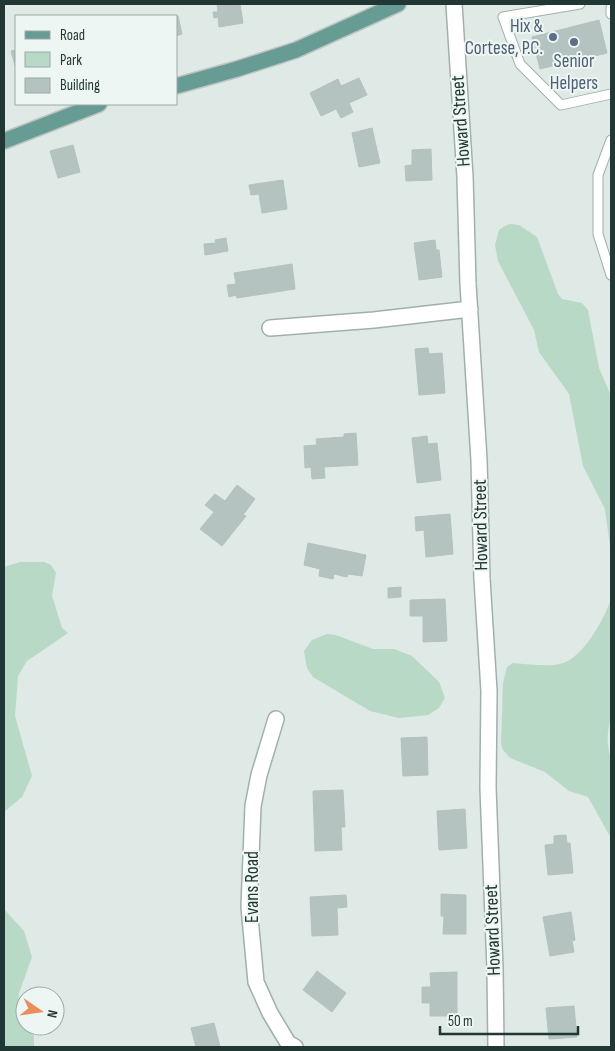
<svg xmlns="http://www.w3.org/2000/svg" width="615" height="1051" font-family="'Sofia Sans Condensed',sans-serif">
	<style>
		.green { fill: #b8d9c5 }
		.building { fill: #b4c3bf; stroke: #b2c2bd }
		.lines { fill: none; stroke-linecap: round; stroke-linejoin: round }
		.service-casing { stroke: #a2b0ac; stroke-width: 11 }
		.minor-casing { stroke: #a2b0ac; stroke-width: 18 }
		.primary-casing { stroke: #bcc3c2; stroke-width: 18 }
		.service { stroke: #fff; stroke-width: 9 }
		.minor { stroke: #fff; stroke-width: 15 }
		.primary { stroke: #669c94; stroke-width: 15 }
		.service-dot { fill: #5c6f8a; stroke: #eef6f3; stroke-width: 2 }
		.labels { text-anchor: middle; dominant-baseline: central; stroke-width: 4; stroke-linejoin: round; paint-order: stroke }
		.service-label { font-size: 19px; fill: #4e5e75; stroke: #eef6f3; text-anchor: end }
		.street-label { font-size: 19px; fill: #213734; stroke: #eef6f3 }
	</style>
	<rect width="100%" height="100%" fill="#dfe9e5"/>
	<path class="green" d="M 510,224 L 519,225 L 537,237 L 558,294 L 562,299 L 582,303 L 588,310 L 599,368 L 611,396 L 611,553 L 605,509 L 583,466 L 569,394 L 539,352 L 534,330 L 498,261 L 495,245 L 499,230 L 505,226 Z
		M 20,562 L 44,562 L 51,565 L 56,573 L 52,596 L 62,628 L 68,633 L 27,661 L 18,676 L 15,716 L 32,776 L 22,797 L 4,812 L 4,567 Z
		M 611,599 L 611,717 C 607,732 606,744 611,759 L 611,838 L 588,797 L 569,791 L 545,772 L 510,758 L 503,750 L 501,745 L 503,683 L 507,667 L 513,663 C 528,664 546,667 560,664 C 582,660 605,618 611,599 Z
		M 327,634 L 336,635 L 373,649 L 394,649 L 412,656 L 439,682 L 445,698 L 439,708 L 428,715 L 399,718 L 370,711 L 313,677 L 307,668 L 304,651 L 312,640 Z
		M 4,909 L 24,931 L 32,957 L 19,993 L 18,1005 L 25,1018 L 25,1026 L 29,1026 L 34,1035 L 34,1047 L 4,1047 Z"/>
	<path class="building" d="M 217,4 L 240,4 L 243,23 L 219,27 L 218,17 L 214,18 L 213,12 L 218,12 Z
		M 178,16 L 182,34 L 176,36 L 176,17 Z
		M 599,20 L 607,53 L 540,69 L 532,37 Z
		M 16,50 L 16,69 L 11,51 Z
		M 359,78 L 367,95 L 349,103 L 353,112 L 341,118 L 336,109 L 321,116 L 310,93 L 338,79 L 341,86 Z
		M 372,128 L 380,163 L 359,167 L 352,133 Z
		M 73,145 L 80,172 L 58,178 L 50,151 Z
		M 431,149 L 432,180 L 406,181 L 405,166 L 412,165 L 412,150 Z
		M 283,180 L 287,209 L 262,213 L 259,194 L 251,195 L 249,185 Z
		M 226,238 L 228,251 L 205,255 L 204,244 L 216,243 L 215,240 Z
		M 435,240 L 436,250 L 439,250 L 442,277 L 419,280 L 414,243 Z
		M 292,264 L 295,289 L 237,298 L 236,295 L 229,297 L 227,285 L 236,284 L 234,273 Z
		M 428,348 L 429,354 L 442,353 L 445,393 L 419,395 L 415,349 Z
		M 356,433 L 358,465 L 324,467 L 325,478 L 312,479 L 311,467 L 305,468 L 304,446 L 317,445 L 316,439 L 344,437 L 344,434 Z
		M 427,436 L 428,444 L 437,443 L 441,480 L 417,483 L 412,438 Z
		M 237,485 L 255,499 L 243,515 L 246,516 L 222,546 L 200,529 L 214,512 L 205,505 L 215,494 L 225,501 Z
		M 450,514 L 453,554 L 426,557 L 424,530 L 416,531 L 415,517 Z
		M 308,543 L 366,555 L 362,576 L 348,574 L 347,577 L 334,574 L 333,579 L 319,576 L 320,569 L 304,565 Z
		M 401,587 L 401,597 L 388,598 L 388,588 Z
		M 445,599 L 447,641 L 423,642 L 423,616 L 410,616 L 410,600 Z
		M 427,737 L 428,775 L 403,776 L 401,738 Z
		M 343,790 L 345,827 L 341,827 L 342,850 L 315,851 L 313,791 Z
		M 465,809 L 467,848 L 439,850 L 437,811 Z
		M 566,835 L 567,843 L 570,843 L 573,873 L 548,875 L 545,845 L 554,844 L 554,836 Z
		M 441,894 L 466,895 L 466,934 L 443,934 L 444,916 L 441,916 Z
		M 346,895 L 347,907 L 337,908 L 338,935 L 312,936 L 310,897 Z
		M 571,912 L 575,940 L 572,941 L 574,952 L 550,956 L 543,917 Z
		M 317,971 L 346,993 L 332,1012 L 303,990 Z
		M 457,972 L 457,1016 L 430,1016 L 430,1003 L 422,1003 L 422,987 L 431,987 L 430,973 Z
		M 574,1006 L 577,1037 L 549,1039 L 546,1008 Z
		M 214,1023 L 220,1047 L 196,1047 L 191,1028 Z"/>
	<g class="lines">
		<g class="service-casing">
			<path id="service" d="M 580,4 L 503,17 L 520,64 L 561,105 L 611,94
				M 611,8 L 611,14
				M 611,140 L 598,175 L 598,234 L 611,275"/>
		</g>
		<g class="minor-casing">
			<path id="minor" d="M 454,4 L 465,177 L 468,284 L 479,460 L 482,579 L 489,691 L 488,788 L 495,969 L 496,1047
				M 270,328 L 374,320 L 470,309
				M 276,719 L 259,775 L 253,806 L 249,907 L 256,982 L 270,1013 L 288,1043 L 295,1047"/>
		</g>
		<g class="primary-casing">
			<path id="primary" d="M 176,86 L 237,69 L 296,50 L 398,4
				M 4,141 L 99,104"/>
		</g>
		<use href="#service" class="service"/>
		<use href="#minor" class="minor"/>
		<use href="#primary" class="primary"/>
	</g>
	<g class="service-dot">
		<circle cx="553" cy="37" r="5"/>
		<circle cx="574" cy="42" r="5"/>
	</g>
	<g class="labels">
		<g class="service-label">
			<text x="543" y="26">Hix &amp;<tspan x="543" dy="22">Cortese, P.C.</tspan></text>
			<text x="574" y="61" text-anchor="middle">Senior<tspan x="574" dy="22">Helpers</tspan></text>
		</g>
		<g class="street-label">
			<text transform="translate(461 121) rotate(-94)">Howard Street</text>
			<text transform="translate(481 525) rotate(-91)">Howard Street</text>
			<text transform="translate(252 887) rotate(-90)">Evans Road</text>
			<text transform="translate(493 930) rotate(-92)">Howard Street</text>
		</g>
	</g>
	<rect width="615" height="1051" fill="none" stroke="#213734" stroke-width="10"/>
	<rect x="15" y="15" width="162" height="90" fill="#eef6f3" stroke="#9caaa7"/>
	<rect x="25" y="31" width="25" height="8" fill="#669c94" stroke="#9caaa7"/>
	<text x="60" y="40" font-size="15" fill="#213734">Road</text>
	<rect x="25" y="52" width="25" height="15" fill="#b8d9c5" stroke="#9caaa7"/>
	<text x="60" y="65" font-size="15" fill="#213734">Park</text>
	<rect x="25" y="78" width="25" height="15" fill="#b4c3bf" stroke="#9caaa7"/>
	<text x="60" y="90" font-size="15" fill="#213734">Building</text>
	<g transform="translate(40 1011) rotate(103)"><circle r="24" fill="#eef6f3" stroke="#9caaa7"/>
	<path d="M0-4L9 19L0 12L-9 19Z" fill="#e88e5d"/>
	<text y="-8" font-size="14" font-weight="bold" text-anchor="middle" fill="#213734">N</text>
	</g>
	<path d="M440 1026v8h138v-8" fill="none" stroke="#213734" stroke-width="2.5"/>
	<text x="448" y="1026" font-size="15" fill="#213734" stroke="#eef6f3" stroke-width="4" paint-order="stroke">50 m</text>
</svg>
